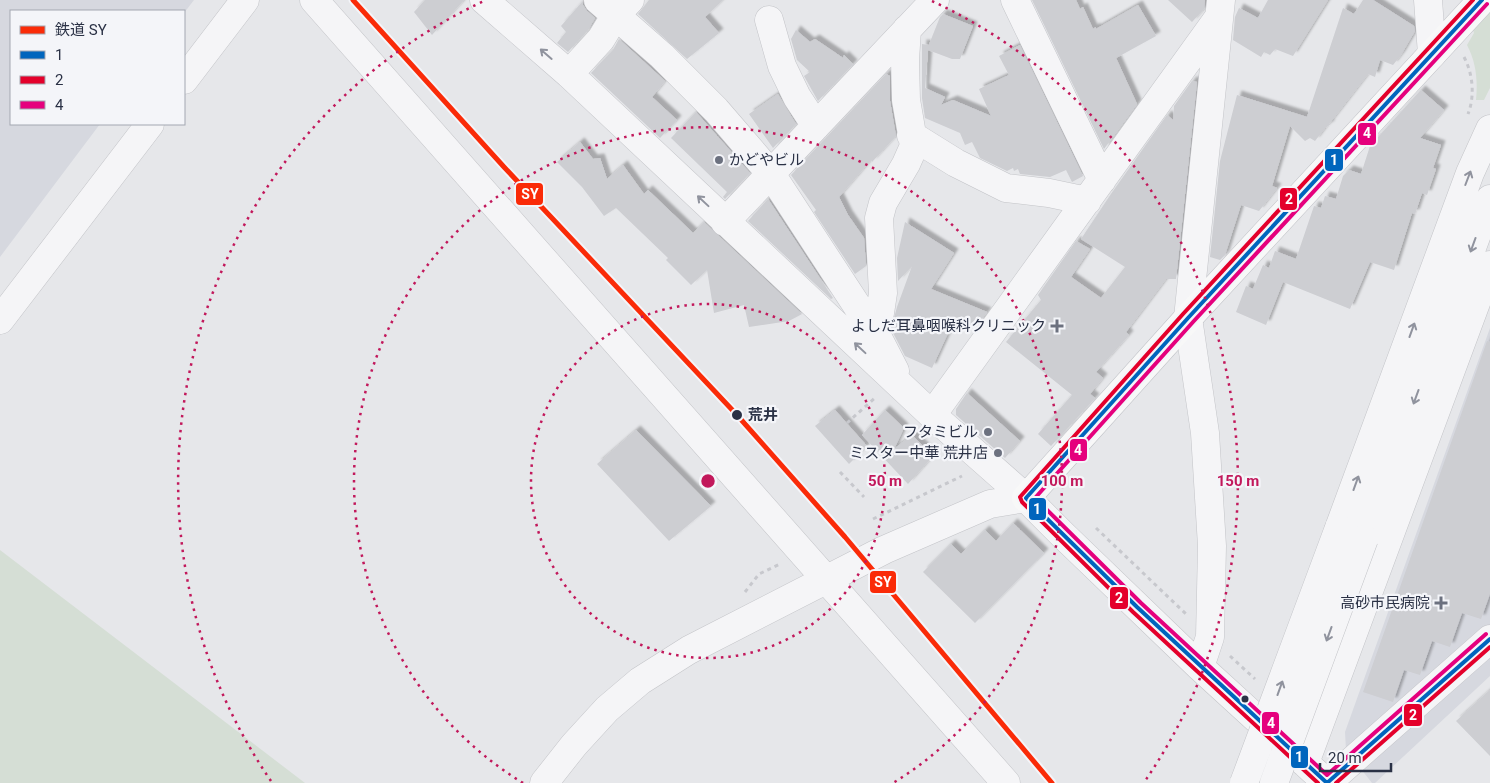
<svg xmlns="http://www.w3.org/2000/svg" width="1490" height="783" font-family="Roboto,'Noto Sans JP',sans-serif">
	<style>
		.built { fill: #d6d8df }
		.green { fill: #d5ded5 }
		.building { fill: #cdced2; filter: url(#shadow) }
		.lines { fill: none; stroke-linecap: round; stroke-linejoin: round }
		.minor-casing { stroke: #c3c4c8; stroke-width: 29 }
		.major-casing { stroke: #c1c3c8; stroke-width: 29 }
		.path { stroke: #c7c8cd; stroke-width: 3; stroke-dasharray: 4 4; stroke-linecap: butt }
		.minor { stroke: #f5f5f7; stroke-width: 28 }
		.major { stroke: #f8f8f8; stroke-width: 28 }
		.minor-bridge-casing { stroke: #c3c4c8; stroke-width: 29; stroke-linecap: butt }
		.minor-bridge { stroke: #f5f5f7; stroke-width: 28 }
		.bus-1-casing { stroke: #f4f5f9; stroke-width: 8 }
		.bus-2-casing { stroke: #f4f5f9; stroke-width: 8 }
		.bus-3-casing { stroke: #f4f5f9; stroke-width: 8 }
		.bus-1 { stroke: #0065bd; stroke-width: 4 }
		.bus-2 { stroke: #e4002b; stroke-width: 4 }
		.bus-3 { stroke: #e5007d; stroke-width: 4 }
		.rail-1-casing { stroke: #f4f5f9; stroke-width: 9 }
		.rail-1 { stroke: #fa2b08; stroke-width: 5 }
		.oneway { stroke: #90939e }
		.ring { fill: none; stroke: #c2185b; stroke-width: 2.5; stroke-dasharray: 2.5 5 }
		.poi-dot { fill: #6c717f; stroke: #f4f5f9; stroke-width: 2 }
		.stop-dot { fill: #2a3145; stroke: #f4f5f9; stroke-width: 2 }
		.labels { text-anchor: middle; dominant-baseline: central; stroke-width: 4.5; stroke-linejoin: round; paint-order: stroke }
		.poi-label { font-size: 15px; fill: #2a3145; stroke: #f4f5f9; text-anchor: end }
		.stop-label { font-size: 15px; font-weight: bold; fill: #2a3145; stroke: #f4f5f9; text-anchor: start }
		.centre { fill: #c2185b; stroke: #f4f5f9; stroke-width: 2.5 }
		.ring-label { font-size: 15px; text-anchor: middle; font-weight: bold; fill: #c2185b; stroke: #f4f5f9; stroke-width: 4.5; stroke-linejoin: round; paint-order: stroke }
		.line-badge { stroke: #f4f5f9; stroke-width: 2 }
		.badge-label { font-size: 14px; text-anchor: middle; font-weight: bold; fill: #fff }
	</style>
	<defs>
		<filter id="shadow"><feDropShadow dx="4.5" dy="-4.5" stdDeviation="1" flood-color="#0004"/></filter>
	</defs>
	<rect width="100%" height="100%" fill="#e6e7ea"/>
	<path class="built" d="M 0,0 L 194,0 L 184,13 L 184,11 L 11,11 L 11,124 L 100,124 L 0,257 Z
		M 1490,328 L 1490,676 L 1375,783 L 1372,783 L 1346,750 L 1345,732 Z"/>
	<path class="green" d="M 1490,8 L 1490,88 L 1484,100 L 1476,100 C 1478,80 1476,62 1467,45 L 1474,33 L 1472,27 Z
		M 0,550 L 305,783 L 0,783 Z"/>
	<path class="building" d="M 425,0 L 464,0 L 432,35 L 414,12 Z
		M 649,0 L 723,0 L 705,17 L 719,33 L 687,59 L 638,14 Z
		M 1032,0 L 1076,0 L 1080,9 L 1083,7 L 1093,29 L 1096,27 L 1096,29 L 1138,5 L 1156,36 L 1116,58 L 1137,104 L 1104,149 Z
		M 1168,0 L 1205,0 L 1204,9 L 1192,22 Z
		M 1268,0 L 1328,0 L 1293,56 L 1275,49 L 1270,55 L 1264,52 L 1261,57 L 1233,40 L 1235,17 L 1239,8 L 1258,18 Z
		M 1363,0 L 1373,0 L 1414,26 L 1415,31 L 1401,55 L 1393,65 L 1380,60 L 1375,77 L 1368,74 L 1329,124 L 1331,124 L 1325,128 L 1315,141 L 1310,138 L 1305,141 L 1290,126 L 1272,186 L 1277,188 L 1259,211 L 1241,205 L 1225,255 L 1220,260 L 1210,257 L 1220,161 L 1237,95 L 1307,117 L 1343,8 L 1354,14 Z
		M 583,1 L 583,5 L 587,11 L 595,18 L 588,30 L 568,52 L 557,43 L 566,32 L 561,26 Z
		M 943,14 L 973,26 L 960,59 L 952,59 L 928,50 L 925,88 L 945,97 L 941,105 L 953,100 L 991,116 L 979,89 L 1009,75 L 999,56 L 1020,45 L 1083,176 L 1072,182 L 1066,170 L 1050,177 L 1020,174 L 1018,169 L 1014,171 L 1013,168 L 1007,171 L 980,158 L 972,142 L 965,145 L 960,133 L 925,118 L 922,98 L 922,44 L 929,45 L 928,47 L 940,17 Z
		M 796,30 L 810,42 L 815,39 L 843,58 L 844,55 L 853,64 L 818,101 L 804,76 L 810,72 L 797,60 L 791,39 Z
		M 619,39 L 665,81 L 652,97 L 677,120 L 660,138 L 591,73 L 613,50 Z
		M 886,74 L 890,76 L 890,101 L 896,136 L 872,162 L 871,160 L 839,197 L 848,215 L 864,238 L 866,266 L 855,274 L 814,212 L 816,210 L 791,175 Z
		M 1192,81 L 1197,82 L 1176,279 L 1166,279 L 1126,332 L 1129,335 L 1096,372 L 1103,378 L 1090,394 L 1095,398 L 1051,446 L 1038,434 L 1072,395 L 1006,342 L 1041,300 L 1038,295 L 1076,241 L 1090,249 L 1071,277 L 1101,298 L 1125,267 L 1081,239 L 1111,194 L 1167,115 L 1173,120 L 1174,106 Z
		M 1421,90 L 1444,110 L 1420,138 L 1441,145 L 1433,168 L 1436,169 L 1427,195 L 1422,193 L 1415,214 L 1412,213 L 1394,270 L 1370,262 L 1350,309 L 1283,282 L 1266,325 L 1236,312 L 1246,286 L 1253,289 L 1263,265 L 1269,268 L 1275,251 L 1296,259 L 1314,206 L 1321,208 L 1325,196 L 1336,199 L 1343,176 L 1349,170 L 1361,174 L 1370,146 Z
		M 778,94 L 796,124 L 773,148 L 749,114 Z
		M 696,112 L 750,173 L 725,199 L 723,197 L 727,192 L 671,138 Z
		M 580,142 L 593,159 L 600,158 L 607,179 L 623,165 L 644,194 L 648,190 L 693,233 L 704,222 L 802,314 L 789,321 L 749,327 L 744,305 L 714,313 L 707,270 L 691,285 L 666,260 L 668,258 L 616,208 L 604,216 L 582,187 L 557,162 Z
		M 768,199 L 833,298 L 831,299 L 748,221 Z
		M 905,222 L 954,253 L 931,289 L 987,312 L 975,328 L 954,320 L 932,368 L 905,356 L 891,329 L 897,307 L 912,266 L 898,281 L 897,258 Z
		M 1487,341 L 1490,342 L 1490,594 L 1481,619 L 1462,613 L 1450,647 L 1432,641 L 1420,675 L 1404,670 L 1393,702 L 1363,692 Z
		M 967,393 L 1020,441 L 1005,458 L 956,415 L 956,409 Z
		M 835,410 L 867,446 L 849,464 L 815,426 Z
		M 885,410 L 904,428 L 894,449 L 912,435 L 933,456 L 908,484 L 862,435 Z
		M 636,430 L 711,506 L 669,541 L 597,464 Z
		M 1013,523 L 1044,553 L 975,623 L 923,572 L 951,544 L 961,554 L 985,530 L 996,541 Z
		M 1490,690 L 1490,756 L 1456,721 Z"/>
	<g class="lines">
		<g class="minor-casing">
			<path id="minor" d="M 314,0 L 1006,783
				M 484,0 L 569,74 L 932,415 L 1026,498 L 1063,535 L 1200,667 L 1327,783 L 1490,639
				M 598,0 L 662,56 L 716,110 L 771,174 L 878,338 L 895,371
				M 1015,0 L 1102,180
				M 1428,0 L 1432,54
				M 769,20 L 782,66 L 797,97 L 816,126
				M 569,74 L 601,39 L 615,16 L 630,0
				M 184,80 L 245,0
				M 911,135 L 956,163 L 1006,188 L 1049,193 L 1087,201
				M 725,222 L 935,0
				M 0,320 L 150,124
				M 873,331 L 880,313 L 883,293 L 879,218 L 883,203 L 906,164 L 914,146 L 906,100 L 905,60 L 907,29
				M 932,415 L 1219,17
				M 1339,528 L 1470,173 L 1490,129
				M 1364,539 L 1490,199
				M 1200,667 L 1210,637 L 1212,546 L 1205,433 L 1188,318 L 1221,0
				M 1305,763 L 1490,265
				M 544,783 L 574,745 L 607,709 L 640,681 L 689,650 L 884,550 L 990,504 L 1026,498"/>
		</g>
		<g class="major-casing">
			<path id="major" d="M 1026,498 L 1188,318 L 1482,0"/>
		</g>
		<path class="path" d="M 1464,57 C 1473,74 1475,96 1468,114
			M 847,423 L 876,397
			M 840,472 L 864,497
			M 873,519 L 962,476
			M 1096,528 L 1186,614
			M 745,592 L 759,574 L 780,564
			M 1230,656 L 1255,679"/>
		<use href="#minor" class="minor"/>
		<use href="#major" class="major"/>
		<g class="minor-bridge-casing">
			<path id="minor-bridge" d="M 1244,783 L 1339,528
				M 1274,783 L 1364,539"/>
		</g>
		<use href="#minor-bridge" class="minor-bridge"/>
		<g class="bus-1-casing">
			<path id="bus-1" d="M 1482,0 L 1188,318 L 1026,498 L 1137,607 L 1327,783 L 1490,639"/>
		</g>
		<g class="bus-2-casing">
			<path id="bus-2" d="M 1318,783 L 1133,612 L 1022,502 L 1020,497 L 1183,314 L 1473,0
				M 1336,783 L 1490,647"/>
		</g>
		<g class="bus-3-casing">
			<path id="bus-3" d="M 1486,634 L 1327,775 L 1141,603 L 1035,498 L 1193,322 L 1487,4"/>
		</g>
		<use href="#bus-1" class="bus-1"/>
		<use href="#bus-2" class="bus-2"/>
		<use href="#bus-3" class="bus-3"/>
		<g class="rail-1-casing">
			<path id="rail-1" d="M 353,0 L 504,167 L 737,415 L 845,537 L 1052,783"/>
		</g>
		<use href="#rail-1" class="rail-1"/>
	</g>
	<defs><path id="oneway-shaft" d="M-6 0H5M1.5-3L5.5 0L1.5 3" fill="none" stroke-width="1.6" stroke-linecap="round" stroke-linejoin="round" transform="scale(1.25)"/></defs>
	<g class="oneway">
		<use href="#oneway-shaft" transform="translate(546 54) rotate(-139)"/>
		<use href="#oneway-shaft" transform="translate(1468 178) rotate(-69)"/>
		<use href="#oneway-shaft" transform="translate(703 201) rotate(-137)"/>
		<use href="#oneway-shaft" transform="translate(1473 245) rotate(110)"/>
		<use href="#oneway-shaft" transform="translate(1412 330) rotate(-70)"/>
		<use href="#oneway-shaft" transform="translate(860 348) rotate(-137)"/>
		<use href="#oneway-shaft" transform="translate(1416 397) rotate(110)"/>
		<use href="#oneway-shaft" transform="translate(1356 483) rotate(-70)"/>
		<use href="#oneway-shaft" transform="translate(1329 634) rotate(110)"/>
		<use href="#oneway-shaft" transform="translate(1280 688) rotate(-70)"/>
	</g>
	<g class="ring">
		<circle cx="708" cy="481" r="177"/>
		<path d="M523 783A354 354 0 1 1 893 783"/>
		<path d="M271 781A530 530 0 0 1 484 1M932 1A530 530 0 0 1 1145 781"/>
	</g>
	<g class="poi-dot">
		<circle cx="719" cy="160" r="5"/>
		<path d="M1054.5 318.5h5v5h5v5h-5v5h-5v-5h-5v-5h5z"/>
		<circle cx="988" cy="432" r="5"/>
		<circle cx="998" cy="453" r="5"/>
		<path d="M1438.5 595.5h5v5h5v5h-5v5h-5v-5h-5v-5h5z"/>
	</g>
	<g class="stop-dot">
		<circle cx="737" cy="415" r="6"/>
		<circle cx="1245" cy="699" r="4.5"/>
	</g>
	<g class="labels">
		<g class="poi-label">
			<text x="729" y="160" text-anchor="start">かどやビル</text>
			<text x="1046" y="326">よしだ耳鼻咽喉科クリニック</text>
			<text x="978" y="432">フタミビル</text>
			<text x="988" y="453">ミスター中華 荒井店</text>
			<text x="1430" y="603">高砂市民病院</text>
		</g>
		<g class="stop-label">
			<text x="748" y="415">荒井</text>
		</g>
	</g>
	<circle cx="708" cy="481" r="8" class="centre"/>
	<g class="ring-label">
		<text x="885" y="486">50 m</text>
		<text x="1062" y="486">100 m</text>
		<text x="1238" y="486">150 m</text>
	</g>
	<g class="line-badge">
		<rect x="1357" y="122" width="20" height="24" rx="5" fill="#e5007d"/>
		<rect x="1324" y="148" width="20" height="24" rx="5" fill="#0065bd"/>
		<rect x="515" y="182" width="29" height="24" rx="5" fill="#fa2b08"/>
		<rect x="1279" y="187" width="19" height="24" rx="5" fill="#e4002b"/>
		<rect x="1069" y="438" width="19" height="24" rx="5" fill="#e5007d"/>
		<rect x="1028" y="497" width="19" height="24" rx="5" fill="#0065bd"/>
		<rect x="869" y="570" width="28" height="24" rx="5" fill="#fa2b08"/>
		<rect x="1109" y="586" width="20" height="24" rx="5" fill="#e4002b"/>
		<rect x="1403" y="703" width="20" height="24" rx="5" fill="#e4002b"/>
		<rect x="1261" y="711" width="19" height="24" rx="5" fill="#e5007d"/>
		<rect x="1290" y="745" width="19" height="24" rx="5" fill="#0065bd"/>
	</g>
	<g class="badge-label">
		<text x="1367" y="138">4</text>
		<text x="1334" y="165">1</text>
		<text x="530" y="199">SY</text>
		<text x="1289" y="204">2</text>
		<text x="1078" y="455">4</text>
		<text x="1037" y="514">1</text>
		<text x="883" y="587">SY</text>
		<text x="1119" y="603">2</text>
		<text x="1413" y="720">2</text>
		<text x="1271" y="728">4</text>
		<text x="1299" y="762">1</text>
	</g>
	<rect x="10" y="10" width="175" height="115" fill="#f4f5f9" stroke="#a3a7b1"/>
	<rect x="20" y="26" width="25" height="8" fill="#fa2b08" stroke="#a3a7b1"/>
	<text x="55" y="35" font-size="15" fill="#2a3145">鉄道 SY</text>
	<rect x="20" y="51" width="25" height="8" fill="#0065bd" stroke="#a3a7b1"/>
	<text x="55" y="60" font-size="15" fill="#2a3145">1</text>
	<rect x="20" y="76" width="25" height="8" fill="#e4002b" stroke="#a3a7b1"/>
	<text x="55" y="85" font-size="15" fill="#2a3145">2</text>
	<rect x="20" y="101" width="25" height="8" fill="#e5007d" stroke="#a3a7b1"/>
	<text x="55" y="110" font-size="15" fill="#2a3145">4</text>
	<path d="M1320 763v8h71v-8" fill="none" stroke="#2a3145" stroke-width="2.5"/>
	<text x="1328" y="763" font-size="15" fill="#2a3145" stroke="#f4f5f9" stroke-width="4" paint-order="stroke">20 m</text>
</svg>
